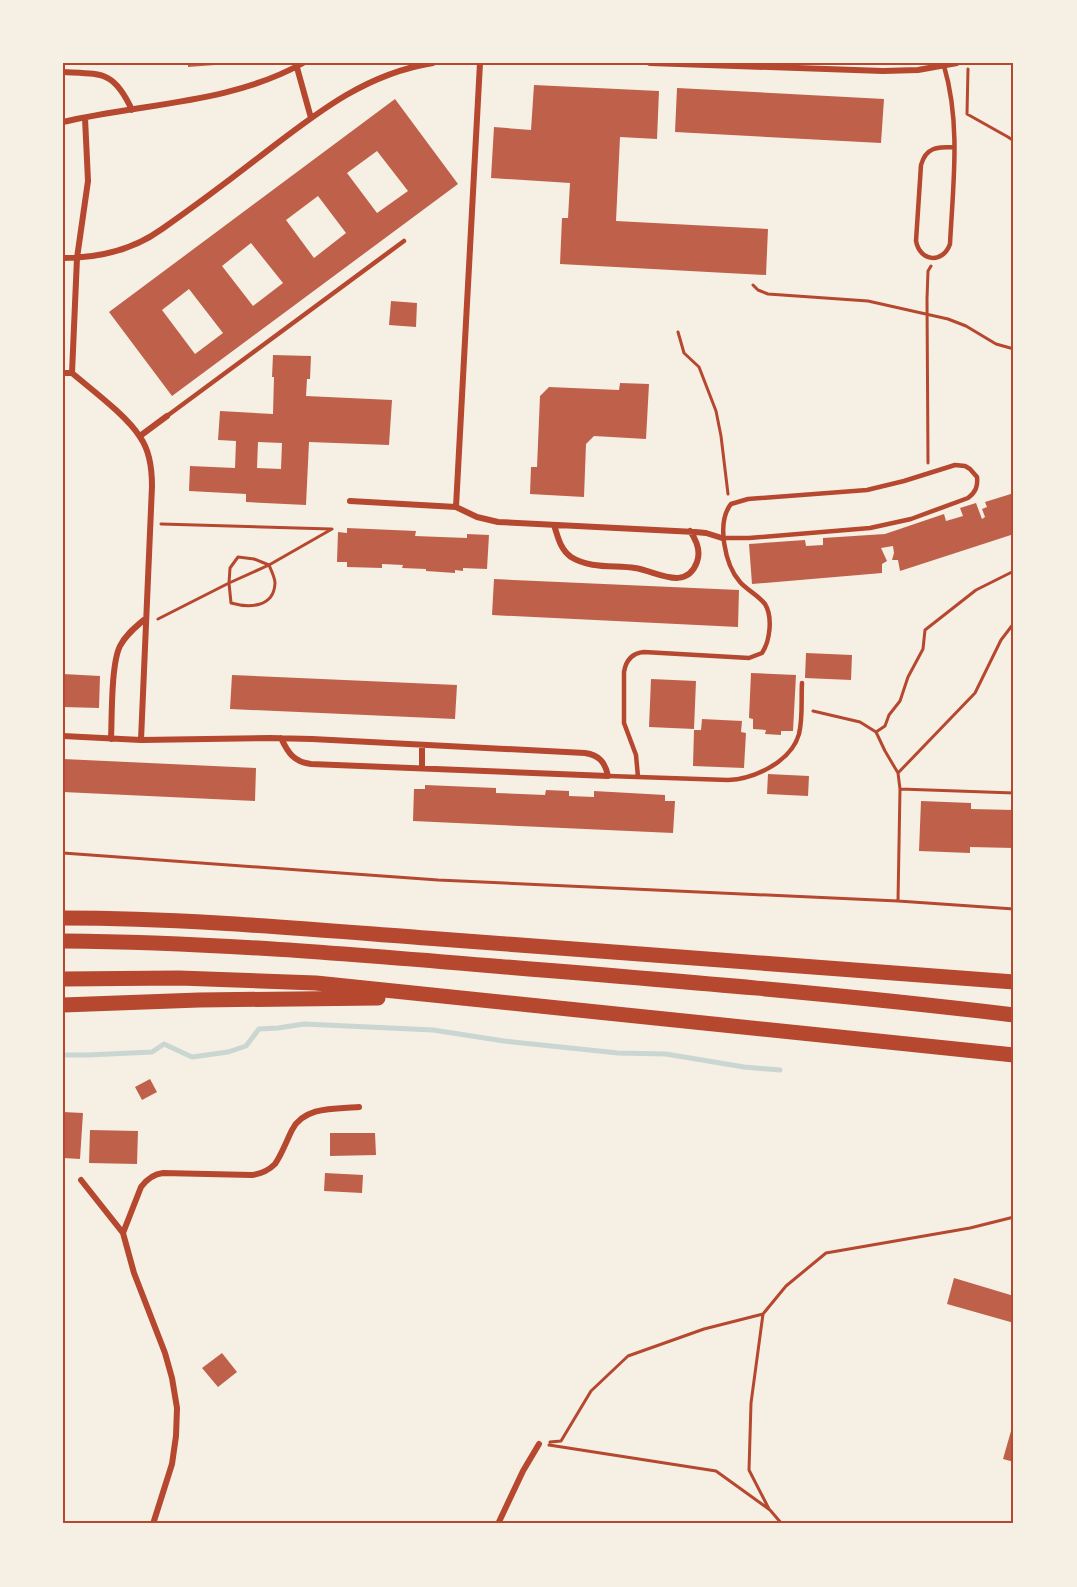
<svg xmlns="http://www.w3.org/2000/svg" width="1077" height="1587" font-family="Montserrat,sans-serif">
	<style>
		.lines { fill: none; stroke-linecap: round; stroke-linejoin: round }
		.stream { stroke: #c9d6d2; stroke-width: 5 }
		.building { fill: #bf614a; fill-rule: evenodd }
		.path { stroke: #b5482f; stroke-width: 3 }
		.service { stroke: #b5482f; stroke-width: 4.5 }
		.minor { stroke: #b5482f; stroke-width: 6 }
		.motorway { stroke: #b5482f; stroke-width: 15 }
		.neatline { fill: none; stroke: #b5482f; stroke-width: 2 }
	</style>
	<rect width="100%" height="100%" fill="#f6efe4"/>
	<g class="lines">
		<path class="stream" d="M 63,1055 L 88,1055 L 152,1052 L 164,1044 L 192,1057 L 228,1052 L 246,1046 L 259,1029 L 278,1028 L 304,1024 L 433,1030 L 504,1041 L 618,1053 L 666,1054 L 744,1067 L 780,1070"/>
	</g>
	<path class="building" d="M 188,63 L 215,63 L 215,65 L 188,67 Z
		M 534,85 L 659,91 L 657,139 L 620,137 L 616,221 L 768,229 L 766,275 L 560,264 L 562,218 L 568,218 L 570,183 L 491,178 L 494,127 L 531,130 Z
		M 677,88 L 884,99 L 881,143 L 675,132 Z
		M 395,99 L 458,184 L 172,396 L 109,312 ZM 377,151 L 408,191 L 377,213 L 347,173 ZM 318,196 L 346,233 L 314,258 L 286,220 ZM 251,243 L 283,283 L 253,306 L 222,266 ZM 189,289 L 223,333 L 195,354 L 162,310 Z
		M 391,301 L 417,303 L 416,327 L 389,325 Z
		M 273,355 L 311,356 L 310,379 L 307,379 L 306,396 L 392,400 L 389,445 L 309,442 L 306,505 L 246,502 L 246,494 L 189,491 L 190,466 L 235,468 L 236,441 L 218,440 L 220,411 L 273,414 L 274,377 L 272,377 ZM 258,442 L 282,443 L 281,469 L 257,468 Z
		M 620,383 L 649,384 L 646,439 L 594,436 L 586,444 L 584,497 L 530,494 L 531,467 L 537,467 L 540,396 L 549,387 L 619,390 Z
		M 1014,493 L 1014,534 L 900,571 L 898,560 L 892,560 L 894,553 L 893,546 L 881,548 L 887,561 L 882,564 L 882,573 L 752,584 L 749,544 L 805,540 L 806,546 L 823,545 L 823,538 L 885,534 L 944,514 L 946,521 L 963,516 L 960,508 L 976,503 L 982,519 L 985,517 L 982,509 L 987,507 L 985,502 Z
		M 347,528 L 416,531 L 415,536 L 467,538 L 467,534 L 489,535 L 487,569 L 463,568 L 463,571 L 455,570 L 455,573 L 426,571 L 426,569 L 402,568 L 403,565 L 382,564 L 382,568 L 347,567 L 347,562 L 337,562 L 338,532 L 347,533 Z
		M 494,579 L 739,590 L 738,627 L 492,615 Z
		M 806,653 L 852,655 L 851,680 L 805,678 Z
		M 751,673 L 796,675 L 793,731 L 781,731 L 781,735 L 765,734 L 766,730 L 753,729 L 753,719 L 749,718 Z
		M 63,674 L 100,676 L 99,708 L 63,707 Z
		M 232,675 L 457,685 L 455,719 L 230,709 Z
		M 651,679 L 696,681 L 694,729 L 649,727 Z
		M 702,719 L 742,721 L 741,732 L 746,733 L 744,768 L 693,766 L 694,730 L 701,730 Z
		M 63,759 L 256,768 L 255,801 L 63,792 Z
		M 768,774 L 809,776 L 808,796 L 767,794 Z
		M 425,785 L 496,788 L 496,793 L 545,795 L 546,790 L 569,791 L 569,796 L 594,797 L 594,791 L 665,795 L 665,801 L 675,801 L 673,833 L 413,821 L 414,789 L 425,789 Z
		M 921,801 L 971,803 L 971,809 L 1014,810 L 1014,848 L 970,847 L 970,853 L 919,851 Z
		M 150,1079 L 157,1092 L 142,1100 L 135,1087 Z
		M 63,1112 L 83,1113 L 80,1159 L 63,1158 Z
		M 90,1130 L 138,1131 L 137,1164 L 89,1163 Z
		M 330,1133 L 375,1133 L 376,1155 L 330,1156 Z
		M 325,1173 L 363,1175 L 362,1193 L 324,1191 Z
		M 954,1278 L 1014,1296 L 1014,1323 L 947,1304 Z
		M 222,1353 L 237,1372 L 218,1387 L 202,1368 Z
		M 1011,1431 L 1014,1432 L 1014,1462 L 1003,1459 Z"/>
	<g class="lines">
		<path class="path" d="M 968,69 L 967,114 L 1008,137 L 1014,141
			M 753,285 L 758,290 L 768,294 L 868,301 L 948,319 L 966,326 L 996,344 L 1014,349
			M 678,332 L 684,353 L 699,367 L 716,411 L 721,436 L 728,494
			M 928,463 L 927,299 L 928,271 L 931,266
			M 161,524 L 331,529
			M 158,619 L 229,583 L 231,603 C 249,608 274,608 275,583 C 275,578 271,570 269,565 L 254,559 L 238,557 L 230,568 L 229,583 L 269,565 L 332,529
			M 813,711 L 860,722 L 876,732 L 885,751 L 898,773 L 900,789 L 1014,793
			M 876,732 L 885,726 L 889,715 L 900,701 L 908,677 L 923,649 L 925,630 L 976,590 L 1014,571
			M 898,773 L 975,693 L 1001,640 L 1014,623
			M 63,853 L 438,880 L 898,901 L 900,789
			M 898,901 L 1014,909
			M 763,1314 L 751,1403 L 749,1470 L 769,1509
			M 550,1442 L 561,1441 L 591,1391 L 628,1356 L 704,1329 L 763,1314 L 786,1286 L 826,1253 L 970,1228 L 1014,1217
			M 549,1445 L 716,1471 L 770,1510 L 782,1524"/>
		<path class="service" d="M 944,66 C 961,123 953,185 950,244 C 943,264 920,262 916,241 L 921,165 C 926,147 937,147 954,147
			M 167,416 L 404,241
			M 608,776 L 728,780 C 754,779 791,762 799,734 C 803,718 801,699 802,683
			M 638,777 L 636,755 L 624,723 L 624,672 C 626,660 632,653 644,652 L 749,658 L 762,653 C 770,641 773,617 765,604 C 758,595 747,590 740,582 C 725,565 716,523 731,504 L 748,499 L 867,490 L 904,481 L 955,465 L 965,466 L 970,469 L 977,477 C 978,486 976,492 968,498 L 911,519 L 870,528 L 749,538 L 722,538"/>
		<path class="minor" d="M 480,63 L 456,507 L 477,517 L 498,522 L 695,532 L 706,533 L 722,538
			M 650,63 L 883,71 L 918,70 L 957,63
			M 296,64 L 311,118
			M 63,72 C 103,74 114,71 132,110
			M 85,118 L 88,181 L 77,258 L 72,373 C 92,390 127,416 140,437 C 150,451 152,469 152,486 L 141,740
			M 63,122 C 143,103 230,104 303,63
			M 63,258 C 99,258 133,250 162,229 C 195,206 227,182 258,158 C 313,116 363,74 433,63
			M 63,373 L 72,373
			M 140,436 L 167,416
			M 350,501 L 456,507
			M 554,525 C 558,537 560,549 571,557 C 590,569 615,565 635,568 C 656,571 686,592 697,562 C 701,551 697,541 690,531
			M 63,736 L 141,740 L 270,738 L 312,739 L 585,753 C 599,755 605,762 608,776 L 311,764 C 294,762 288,753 281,738
			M 111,739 C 112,716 111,664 120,646 C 126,634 137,626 146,618
			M 422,768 L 422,745
			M 81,1180 L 123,1233 L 134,1273 L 165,1353 L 172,1378 L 177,1408 L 176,1436 L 172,1464 L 153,1524
			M 123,1233 L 141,1187 C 147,1179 153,1174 163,1173 L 252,1175 C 261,1174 268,1171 275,1164 C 282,1154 286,1142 292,1130 C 304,1106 336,1109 359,1107
			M 498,1524 L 523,1471 L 539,1444"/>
		<path class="motorway" d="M 63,918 C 184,918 306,929 426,938 C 622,951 818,966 1014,982
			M 63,941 C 207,942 351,954 494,966 C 667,980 841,994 1014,1015
			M 63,979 L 179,978 L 316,983 L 1014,1055
			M 63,1005 L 199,1000 L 378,998"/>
	</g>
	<rect width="1077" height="1587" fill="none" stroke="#f6efe4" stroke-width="129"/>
	<rect x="64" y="64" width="948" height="1458" class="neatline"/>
</svg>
